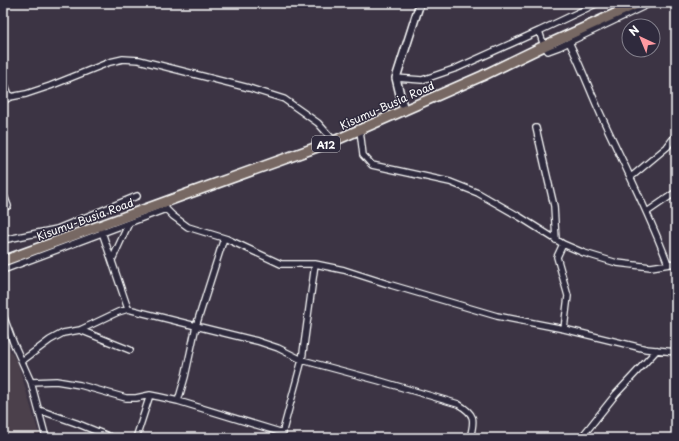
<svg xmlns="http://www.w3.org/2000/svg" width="679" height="441" font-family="'Playpen Sans',sans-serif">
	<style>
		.built { fill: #4c404c }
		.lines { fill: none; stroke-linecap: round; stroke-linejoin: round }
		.minor-casing { stroke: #fff; stroke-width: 8 }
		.tertiary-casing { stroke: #fff; stroke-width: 10 }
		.trunk-casing { stroke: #fff; stroke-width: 12 }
		.minor { stroke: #2f2a3d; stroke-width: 5.5 }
		.tertiary { stroke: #2f2a3d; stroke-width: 7 }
		.trunk { stroke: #776864; stroke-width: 9 }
		.labels { text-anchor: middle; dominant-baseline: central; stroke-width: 3; stroke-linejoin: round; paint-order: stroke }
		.shield { fill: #2f2a3d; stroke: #c1bfc5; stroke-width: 1 }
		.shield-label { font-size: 10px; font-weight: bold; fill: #fff }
		.street-label { font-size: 11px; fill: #fff; stroke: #2f2a3d }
	</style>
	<rect width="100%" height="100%" fill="#3c3444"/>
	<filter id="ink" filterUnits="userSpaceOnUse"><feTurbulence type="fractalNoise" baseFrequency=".025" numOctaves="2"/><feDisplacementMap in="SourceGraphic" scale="8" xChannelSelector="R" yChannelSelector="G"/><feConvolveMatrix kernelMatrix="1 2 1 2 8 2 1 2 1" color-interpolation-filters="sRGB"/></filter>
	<g filter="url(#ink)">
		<path class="built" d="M 4,340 L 18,364 L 40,438 L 3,438 L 3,341 Z"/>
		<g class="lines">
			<g class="minor-casing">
				<path id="minor" d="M 598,3 L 539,31 L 544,46 L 548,51 L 559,47 L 651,3
					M 569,42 C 581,66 590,91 601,115 C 624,165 649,213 668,264
					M 396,78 L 422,80 L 457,68 L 539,31
					M 3,80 L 10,97
					M 3,101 L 10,97 L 26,94 L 50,86 L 110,62 L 123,59 L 139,60 L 249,88 L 284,99 L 318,123 L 334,141
					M 536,128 L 554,206 L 556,240
					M 360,130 L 363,155 L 372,165 L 450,182 L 478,193 L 520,217 L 563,244 L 584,253 L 617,263 L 651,267 L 676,263
					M 631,177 L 667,147 L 676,135
					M 3,193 L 8,206
					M 165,203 L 166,209 L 173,216 L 188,227 L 227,239 L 281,264 L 315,264 L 344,270 L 391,285 L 497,316 L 564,329 L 646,349 L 676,352
					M 647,212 L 676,192
					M 100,226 L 128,309 L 196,326 L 224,238
					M 3,240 L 57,229 L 137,196
					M 563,244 L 557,257 L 568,296 L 564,329
					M 112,260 L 129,223
					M 3,270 L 166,209
					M 3,315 L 13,342 L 31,382 L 46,438
					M 80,330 L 130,350
					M 22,361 L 50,340 L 63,333 L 80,330 L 118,312 L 128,309
					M 31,382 L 56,381 L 80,385 L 126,398 L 136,398 L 150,395 L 160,397 L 178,401 L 283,433
					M 178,401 L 185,377 L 196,326 L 257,341 L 278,348 L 302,360 L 380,381 L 458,404 C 475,414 475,419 470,438
					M 39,410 L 76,423 L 113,438
					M 136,438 L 150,395
					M 281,438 L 302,360 L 315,264
					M 581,438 L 616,394 L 657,350"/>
			</g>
			<g class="tertiary-casing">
				<path id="tertiary" d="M 404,111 L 396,78 L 420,3"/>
			</g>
			<g class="trunk-casing">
				<path id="trunk" d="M 3,261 L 187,194 L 334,141 L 482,76 L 544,46 L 639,3"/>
			</g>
			<use href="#minor" class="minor"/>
			<use href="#tertiary" class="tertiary"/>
			<use href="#trunk" class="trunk"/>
		</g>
	</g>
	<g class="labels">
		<rect class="shield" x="312" y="136" width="28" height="16" rx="3"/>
		<g class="shield-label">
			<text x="326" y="144">A12</text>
		</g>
		<g class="street-label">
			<text transform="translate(387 105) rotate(-24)">Kisumu-Busia Road</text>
			<text transform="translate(85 219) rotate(-20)">Kisumu-Busia Road</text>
		</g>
	</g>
	<rect width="679" height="441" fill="none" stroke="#2f2a3d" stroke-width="16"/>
	<rect x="8" y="8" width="663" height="425" fill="none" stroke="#fff" stroke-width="1.5" filter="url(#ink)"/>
	<g transform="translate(641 38) rotate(316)"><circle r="19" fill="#2f2a3d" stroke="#827f8b"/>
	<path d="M0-3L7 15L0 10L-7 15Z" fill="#ff9aa2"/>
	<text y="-6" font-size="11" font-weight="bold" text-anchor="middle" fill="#ffffff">N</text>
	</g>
</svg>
